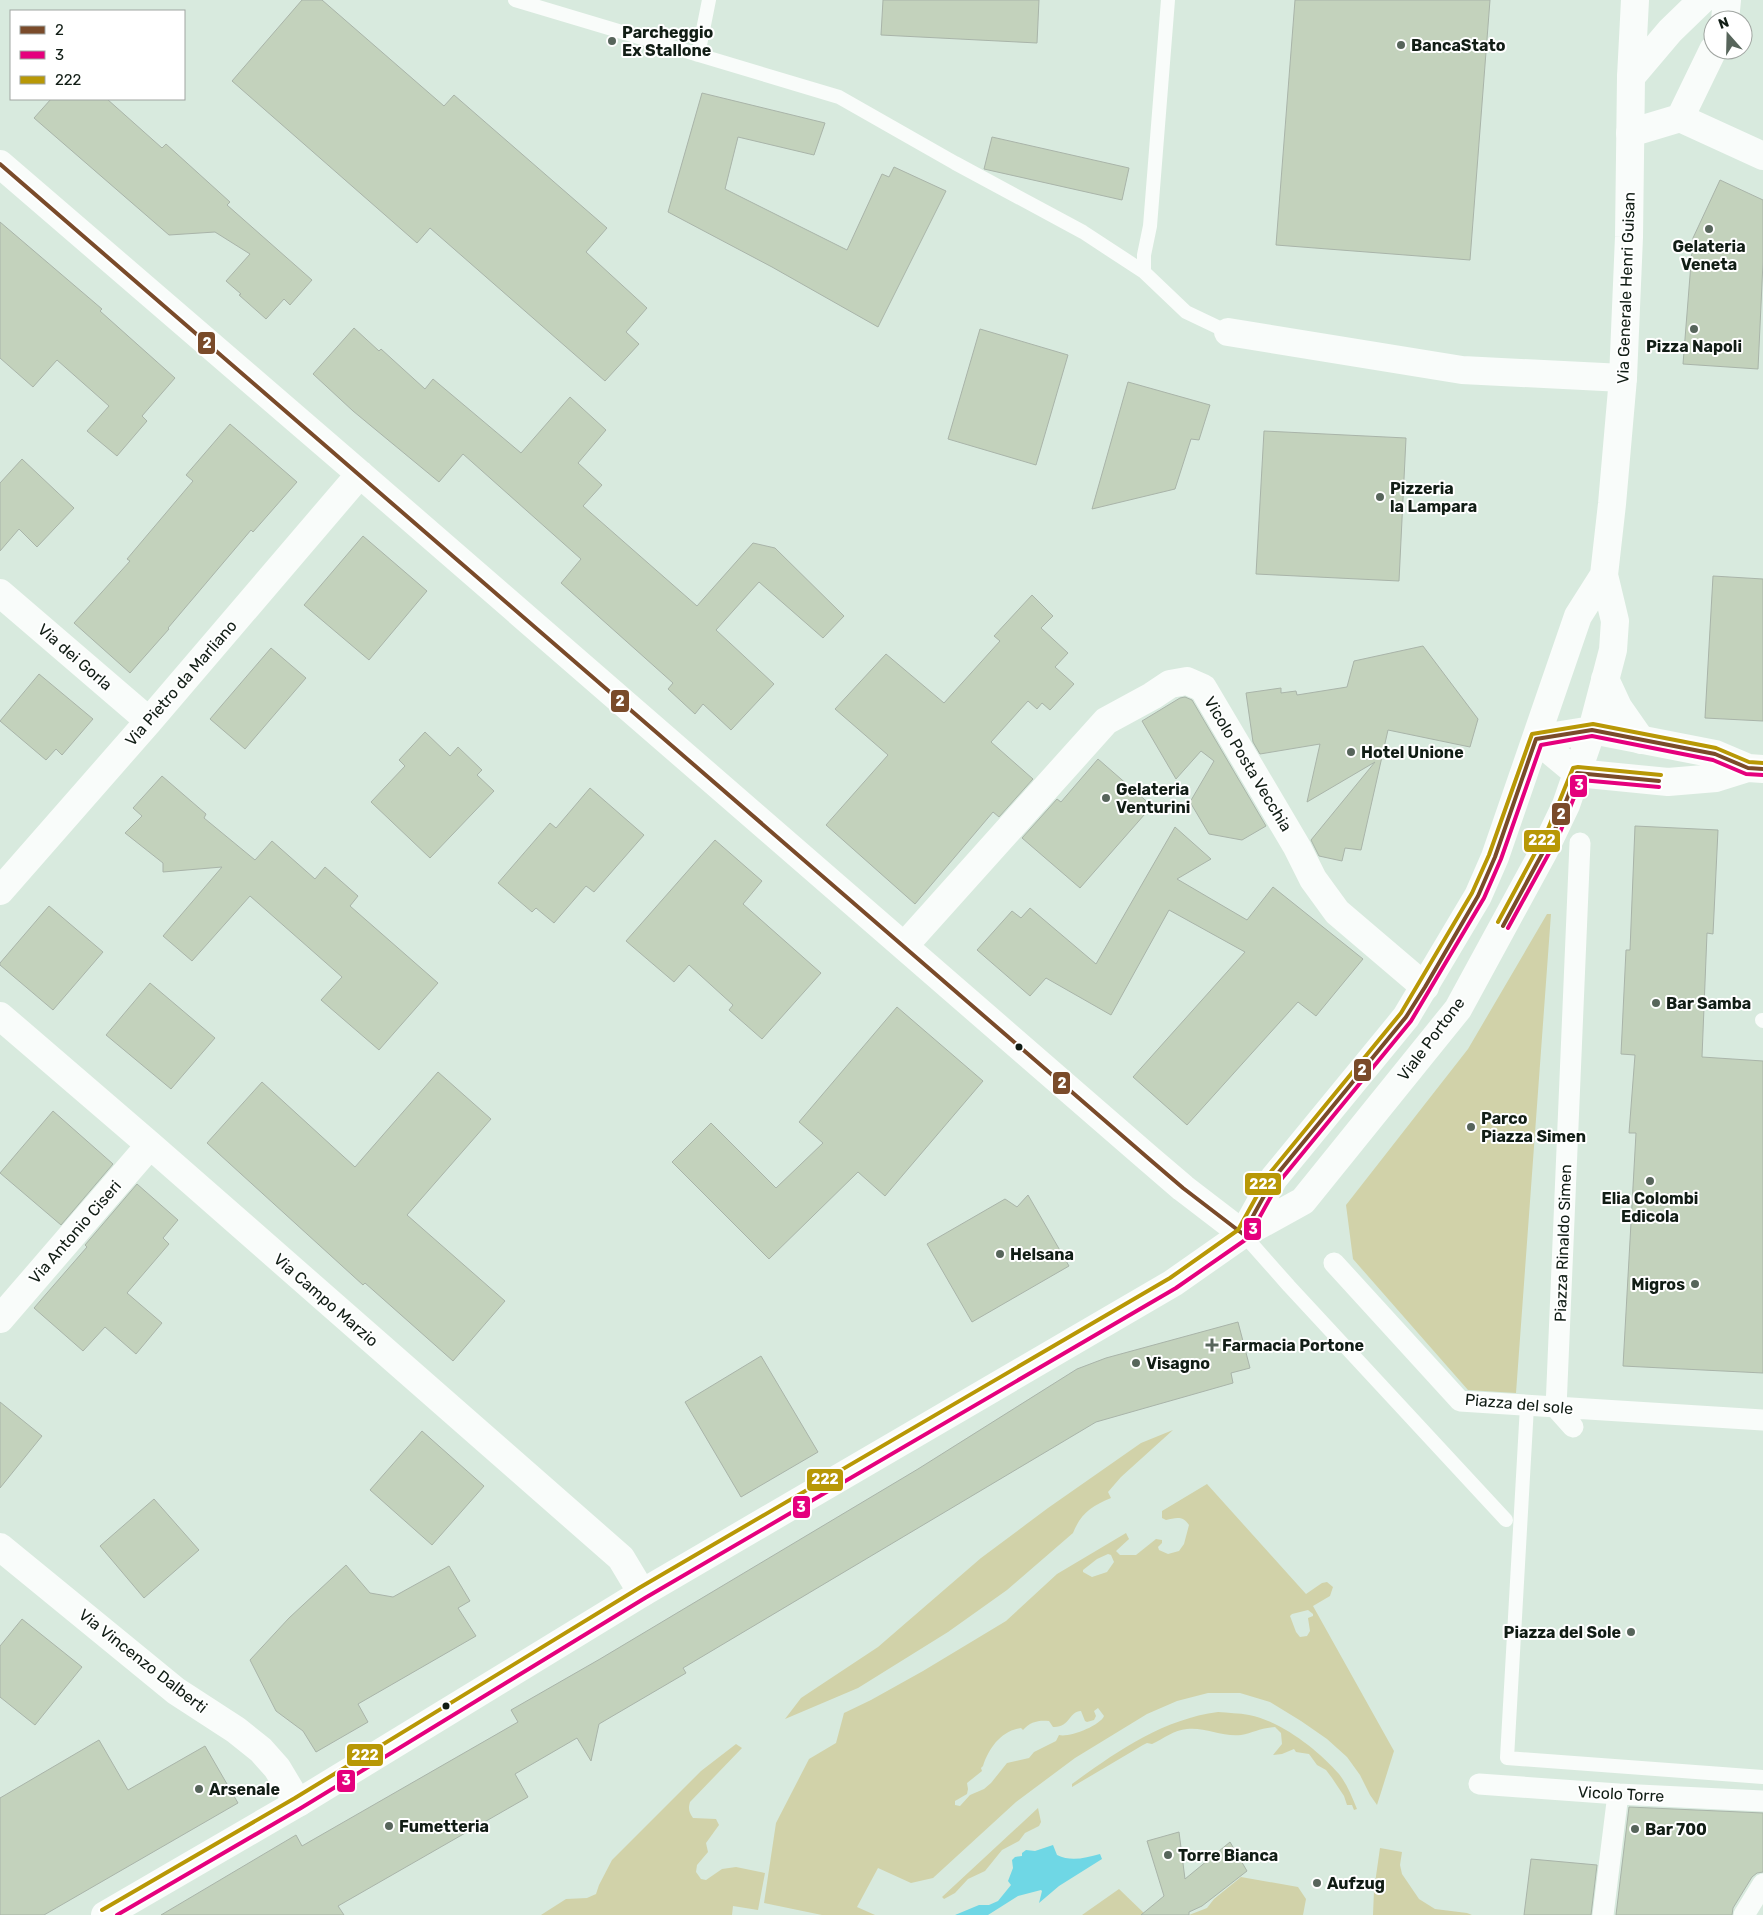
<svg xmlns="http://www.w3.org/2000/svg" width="1763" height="1915" font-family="Rubik,sans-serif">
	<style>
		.green { fill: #d1d2a9; fill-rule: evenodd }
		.water { fill: #6fd7e5 }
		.building { fill: #c3d2bc; stroke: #a9b4a9 }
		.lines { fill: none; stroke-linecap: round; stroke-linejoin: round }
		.service { stroke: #f9fcfa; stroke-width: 14 }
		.pedestrian { stroke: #f9fcfa; stroke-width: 21 }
		.minor { stroke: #f9fcfa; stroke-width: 28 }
		.tertiary { stroke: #f9fcfa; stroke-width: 28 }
		.primary { stroke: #f9fcfa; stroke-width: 28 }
		.bus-1-casing { stroke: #fff; stroke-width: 8 }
		.bus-2-casing { stroke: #fff; stroke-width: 8 }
		.bus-3-casing { stroke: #fff; stroke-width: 8 }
		.bus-1 { stroke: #7a4b2a; stroke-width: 4 }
		.bus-2 { stroke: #e5007d; stroke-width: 4 }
		.bus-3 { stroke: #b89806; stroke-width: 4 }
		.poi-dot { fill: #57655b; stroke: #fff; stroke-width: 2 }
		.bus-dot { fill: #111d15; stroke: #fff; stroke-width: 2 }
		.labels { text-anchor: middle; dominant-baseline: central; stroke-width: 4; stroke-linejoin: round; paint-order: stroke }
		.poi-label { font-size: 16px; font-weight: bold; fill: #111d15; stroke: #fff; text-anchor: start }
		.street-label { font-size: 16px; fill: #111d15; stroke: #fff }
		.line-badge { stroke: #fff; stroke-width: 2 }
		.badge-label { font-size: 14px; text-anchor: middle; font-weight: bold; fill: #fff }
	</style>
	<rect width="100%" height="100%" fill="#d8eade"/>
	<path class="green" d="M 1547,914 L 1551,914 L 1516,1393 L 1468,1390 L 1353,1259 L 1346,1205 L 1468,1049 Z
		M 1173,1430 L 1121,1477 L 1108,1492 L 1111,1498 C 1092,1506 1081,1513 1073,1533 L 1007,1590 L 948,1632 L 858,1688 L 785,1719 L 801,1698 L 878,1647 L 981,1558 L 1048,1508 L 1141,1443 Z
		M 1207,1484 L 1306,1594 L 1322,1583 L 1327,1582 L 1333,1587 L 1330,1596 L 1313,1606 L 1394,1751 L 1377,1805 L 1370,1795 L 1360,1775 L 1347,1757 L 1327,1739 L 1301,1721 L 1270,1702 L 1240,1693 L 1208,1693 L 1177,1701 L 1147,1714 L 1075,1758 L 1016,1802 L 933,1878 L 911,1883 L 878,1868 L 857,1907 L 875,1915 L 822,1915 L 764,1903 L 776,1823 L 809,1759 L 836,1743 L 844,1713 L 871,1700 L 923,1671 L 1006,1621 L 1057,1574 L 1126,1533 L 1129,1539 L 1116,1551 L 1120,1555 L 1136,1555 L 1156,1539 L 1162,1540 L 1162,1543 L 1158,1547 L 1159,1550 L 1168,1554 L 1179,1551 L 1184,1544 L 1189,1525 C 1183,1515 1175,1518 1166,1520 L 1162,1518 L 1162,1511 ZM 1108,1554 L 1111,1555 L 1114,1562 L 1107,1572 L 1092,1577 L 1083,1572 L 1083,1570 L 1097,1559 ZM 1308,1610 L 1313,1614 L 1313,1616 L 1308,1618 L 1310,1631 L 1307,1636 L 1300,1637 L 1296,1632 L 1290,1616 L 1292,1614 ZM 1098,1708 L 1104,1716 C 1100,1726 1068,1738 1059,1735 L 1056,1741 L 1034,1752 L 1029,1758 L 1007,1763 L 991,1783 L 984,1789 L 970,1795 L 960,1806 L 955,1805 L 955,1801 L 967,1794 L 968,1789 L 967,1783 L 982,1771 L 981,1768 L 983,1766 C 989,1748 1001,1731 1021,1728 L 1023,1730 C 1030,1722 1038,1720 1049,1721 L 1053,1727 C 1070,1728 1069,1711 1081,1711 L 1085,1721 L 1087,1722 L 1094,1720 L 1096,1716 L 1094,1711 Z
		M 1218,1712 C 1228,1713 1239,1713 1249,1715 C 1281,1721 1318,1750 1339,1774 C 1347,1784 1352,1797 1357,1809 L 1354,1810 L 1352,1805 L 1347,1805 L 1344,1796 L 1332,1778 L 1326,1770 L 1317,1765 L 1309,1754 L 1296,1752 L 1294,1749 L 1282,1754 L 1273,1755 L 1282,1744 L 1281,1733 L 1275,1727 C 1260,1728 1253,1733 1241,1735 C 1222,1737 1205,1727 1187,1729 C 1174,1730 1163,1739 1152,1744 L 1147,1743 L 1143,1745 L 1072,1787 L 1072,1784 C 1116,1752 1163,1719 1218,1712 Z
		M 736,1744 L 742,1748 L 690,1802 C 688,1809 689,1812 693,1818 L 716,1819 L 719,1825 L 706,1843 L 708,1852 L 697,1865 L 696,1872 L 701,1879 L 706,1880 L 722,1869 L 736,1867 L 765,1873 L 758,1910 L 733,1906 L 732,1915 L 541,1915 L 566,1899 L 587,1898 L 596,1894 L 599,1885 L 612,1860 L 701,1771 Z
		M 1038,1808 L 1041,1822 L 1039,1826 L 1025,1833 L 1019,1841 L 1002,1850 L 985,1871 L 968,1879 L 955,1893 L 944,1899 L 942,1897 Z
		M 1380,1848 L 1402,1852 L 1400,1865 L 1402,1874 L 1419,1899 L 1435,1909 L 1467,1913 L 1472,1915 L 1373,1915 L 1374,1890 Z
		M 1241,1877 L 1298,1887 L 1306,1899 L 1303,1915 L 1189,1915 L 1207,1908 L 1214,1899 Z
		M 1119,1889 L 1146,1915 L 1082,1915 Z"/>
	<path class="water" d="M 1053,1845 L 1057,1855 C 1071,1862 1085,1858 1100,1854 L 1102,1859 L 1059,1886 L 1039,1903 L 1042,1891 L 1041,1890 L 1018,1896 L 988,1915 L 955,1915 L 979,1905 L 989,1905 L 998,1901 L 1011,1885 L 1008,1881 L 1013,1868 L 1012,1860 L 1015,1857 L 1022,1856 L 1022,1853 L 1026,1850 L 1035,1851 Z"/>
	<path class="building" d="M 302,0 L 322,0 L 444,106 L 454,95 L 607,228 L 586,252 L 647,308 L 626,332 L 639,344 L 605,381 L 430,228 L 417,243 L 232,81 Z
		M 883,0 L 1039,0 L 1037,43 L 881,35 Z
		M 1295,0 L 1490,0 L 1470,260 L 1276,245 Z
		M 702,93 L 825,123 L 814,155 L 738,137 L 725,189 L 847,250 L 882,174 L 889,177 L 894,167 L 946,191 L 878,327 L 772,267 L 668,212 Z
		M 51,99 L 107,99 L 162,148 L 166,144 L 230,202 L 227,205 L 312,280 L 290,305 L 284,299 L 266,319 L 239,295 L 241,294 L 226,281 L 250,254 L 215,232 L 169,235 L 34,118 Z
		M 992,137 L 1129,168 L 1122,200 L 984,169 Z
		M 1720,180 L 1763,200 L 1763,262 L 1758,369 L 1683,364 L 1693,238 Z
		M 0,222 L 102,309 L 100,311 L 175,378 L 142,416 L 147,421 L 117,456 L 87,431 L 109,406 L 57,360 L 33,387 L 0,358 Z
		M 354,328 L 379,351 L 381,349 L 425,389 L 433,379 L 521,453 L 570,397 L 606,430 L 578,463 L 602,485 L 583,506 L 697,606 L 753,543 L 775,548 L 844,616 L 823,638 L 759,582 L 716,630 L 774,684 L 731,730 L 703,704 L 695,714 L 668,689 L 673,683 L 561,583 L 581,559 L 463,454 L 439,482 L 353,411 L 313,374 Z
		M 980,329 L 1068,355 L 1036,465 L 948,439 Z
		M 1128,382 L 1210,405 L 1199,440 L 1191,439 L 1175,489 L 1092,509 Z
		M 230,424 L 297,482 L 253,532 L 251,530 L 168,628 L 169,629 L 130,673 L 74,623 L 130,561 L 127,559 L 193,481 L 186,475 Z
		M 1264,431 L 1406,438 L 1399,581 L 1256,574 Z
		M 22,459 L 74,508 L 37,547 L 19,529 L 0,551 L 0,483 Z
		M 363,536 L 427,591 L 369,660 L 304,605 Z
		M 1713,576 L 1763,579 L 1763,721 L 1705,718 Z
		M 1032,595 L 1053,616 L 1041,628 L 1068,653 L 1055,667 L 1074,684 L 1050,710 L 1042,703 L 1037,709 L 1028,701 L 991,742 L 1033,779 L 999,817 L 993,812 L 915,904 L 826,825 L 888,755 L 835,709 L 886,654 L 944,703 L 1000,641 L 994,636 Z
		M 1423,646 L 1478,719 L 1470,747 L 1388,730 L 1361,850 L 1345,848 L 1342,861 L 1319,856 L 1311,840 L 1375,762 L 1307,802 L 1320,744 L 1260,754 L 1253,742 L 1246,693 L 1281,688 L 1281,693 L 1296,691 L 1297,695 L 1347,687 L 1354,661 Z
		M 271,648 L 306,678 L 245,749 L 210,719 Z
		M 39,674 L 93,719 L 62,755 L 56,749 L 46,760 L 0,721 Z
		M 1185,697 L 1192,700 L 1266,826 L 1242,840 L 1209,834 L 1190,802 L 1214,761 L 1201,751 L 1176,779 L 1142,721 L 1180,698 Z
		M 425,732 L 450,756 L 458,747 L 482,770 L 477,775 L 494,791 L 430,858 L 371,802 L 405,766 L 399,760 Z
		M 1098,759 L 1152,806 L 1080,888 L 1022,838 L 1057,799 L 1061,802 Z
		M 162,776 L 206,814 L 204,818 L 255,860 L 272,841 L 315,879 L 325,867 L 358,896 L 350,906 L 438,983 L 379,1050 L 321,1000 L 342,977 L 250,896 L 192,961 L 163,936 L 222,867 L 163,872 L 163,863 L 125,833 L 142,816 L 133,808 Z
		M 590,788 L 644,835 L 594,892 L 586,886 L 554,923 L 536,908 L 532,912 L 498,883 L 550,823 L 556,828 Z
		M 1635,826 L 1718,830 L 1713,934 L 1707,933 L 1702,1057 L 1763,1061 L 1763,1373 L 1623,1366 L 1636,1133 L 1629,1133 L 1635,1055 L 1621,1054 L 1626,950 L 1630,950 Z
		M 1175,827 L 1211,859 L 1177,879 L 1247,920 L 1273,887 L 1363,959 L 1316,1016 L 1298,1002 L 1187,1125 L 1133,1077 L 1245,952 L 1169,910 L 1111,1015 L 1046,978 L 1030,996 L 977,950 L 1012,911 L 1021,918 L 1030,908 L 1096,964 Z
		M 715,840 L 762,881 L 743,904 L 821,973 L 762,1039 L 729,1010 L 733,1005 L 689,965 L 674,982 L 626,941 Z
		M 49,906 L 103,952 L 53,1010 L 0,965 L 0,963 Z
		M 150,983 L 215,1038 L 171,1089 L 106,1035 Z
		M 897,1007 L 983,1081 L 885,1196 L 858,1172 L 769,1259 L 672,1162 L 711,1123 L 776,1188 L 823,1143 L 799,1122 Z
		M 438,1072 L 491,1119 L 407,1215 L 505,1301 L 453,1361 L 365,1283 L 363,1285 L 207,1143 L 262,1082 L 355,1167 Z
		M 53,1111 L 113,1164 L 61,1225 L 0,1173 Z
		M 137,1184 L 178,1220 L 163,1238 L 169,1244 L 127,1293 L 162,1323 L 136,1354 L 105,1327 L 83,1351 L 34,1308 L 87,1247 L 85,1245 Z
		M 1028,1195 L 1069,1266 L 972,1322 L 927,1244 L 1005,1199 L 1017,1207 Z
		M 1238,1322 L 1250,1368 L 1231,1373 L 1233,1383 L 1096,1422 L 683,1668 L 686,1673 L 599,1724 L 591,1761 L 577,1738 L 515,1774 L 528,1797 L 338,1906 L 344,1915 L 161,1915 L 296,1835 L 302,1846 L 518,1722 L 511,1710 L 600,1659 L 918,1469 L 1077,1369 L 1106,1358 Z
		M 761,1356 L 818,1452 L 741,1497 L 685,1402 Z
		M 0,1402 L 42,1436 L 0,1488 Z
		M 422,1431 L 484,1486 L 432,1545 L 370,1490 Z
		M 154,1499 L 199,1550 L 144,1598 L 100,1546 Z
		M 346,1565 L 370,1593 L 393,1597 L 449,1566 L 470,1601 L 458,1608 L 476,1636 L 358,1704 L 368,1722 L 316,1752 L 303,1731 L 276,1711 L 250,1660 L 289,1618 Z
		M 22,1619 L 82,1667 L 35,1725 L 0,1697 L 0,1646 Z
		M 99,1740 L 128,1790 L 205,1746 L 238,1803 L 44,1915 L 0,1915 L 0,1798 Z
		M 1629,1807 L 1763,1813 L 1763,1872 L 1757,1873 L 1752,1877 L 1733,1908 L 1732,1915 L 1616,1915 Z
		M 1179,1832 L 1185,1879 L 1230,1842 L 1247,1871 L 1202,1906 L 1189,1912 L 1189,1915 L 1141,1915 L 1164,1896 L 1147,1841 Z
		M 1531,1859 L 1597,1865 L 1591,1915 L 1524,1915 Z"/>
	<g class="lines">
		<path class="service" d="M 515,0 L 839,97 L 955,163 L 1083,232 L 1144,272 L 1186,312 L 1228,332
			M 698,55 L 709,0
			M 1144,272 L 1144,255 L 1150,226 L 1168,0
			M 1762,1020 L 1763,1021
			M 1243,1234 L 1289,1286 L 1506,1520
			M 1527,1406 L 1507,1758 L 1763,1777"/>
		<path class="pedestrian" d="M 1334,1263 L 1460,1401 L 1763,1420
			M 1573,1427 L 1556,1408 L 1580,843
			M 1479,1784 L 1618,1794 L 1763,1801
			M 1603,1915 L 1618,1794
			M 1744,1915 L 1763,1884"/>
		<path class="minor" d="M 1725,20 L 1727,0
			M 1631,77 L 1670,31 L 1702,0
			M 1680,118 L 1713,50
			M 1630,133 L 1680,118 L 1763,156
			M 0,164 L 346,462 L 1148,1158 L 1183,1188 L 1243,1234
			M 1228,332 L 1462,370 L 1623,378
			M 0,593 L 149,721
			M 0,891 L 149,721 L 360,474
			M 905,945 L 1106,721 L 1152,696 L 1170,684 L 1187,681 L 1203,688 L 1297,847 L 1313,879 L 1337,912 L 1425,987
			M 0,1016 L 150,1145 L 621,1558 L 642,1593
			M 0,1319 L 150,1145
			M 0,1547 L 176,1691 L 236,1730 L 261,1750 L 277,1768 L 298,1803"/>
		<path class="tertiary" d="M 1592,730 L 1715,754 L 1748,768 L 1763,769
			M 1577,773 L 1668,782 L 1716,778 L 1748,768"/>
		<path class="primary" d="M 1605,679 L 1618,707 L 1641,740
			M 1536,739 L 1592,730
			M 1536,739 L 1577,773
			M 1243,1234 L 1274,1178 L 1406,1017 L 1478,896 L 1495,857 L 1578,616 L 1604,575
			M 105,1915 L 298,1803 L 642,1593 L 1173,1283 L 1243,1234 L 1303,1201 L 1458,1009 L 1544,851 L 1566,805 L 1592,730 L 1613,650 L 1615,621 L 1604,575 L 1612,504 L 1623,378 L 1629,237 L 1631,77 L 1635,0"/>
		<g class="bus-1-casing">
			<path id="bus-1" d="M 0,164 L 1148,1158 L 1183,1188 L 1243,1234
				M 1503,926 L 1554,832 L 1577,773 L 1659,781
				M 1243,1234 L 1274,1178 L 1406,1017 L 1425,987 L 1478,896 L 1495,857 L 1536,739 L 1592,730 L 1715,754 L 1748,768 L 1763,769"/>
		</g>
		<g class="bus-2-casing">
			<path id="bus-2" d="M 1508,928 L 1559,835 L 1581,780 L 1659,787
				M 117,1915 L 301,1808 L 645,1598 L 1176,1288 L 1248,1238 L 1279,1182 L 1411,1021 L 1484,898 L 1501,859 L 1541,745 L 1592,736 L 1713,760 L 1746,774 L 1763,775"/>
		</g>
		<g class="bus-3-casing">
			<path id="bus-3" d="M 1498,922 L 1548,829 L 1573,768 L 1578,767 L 1661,775
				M 102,1910 L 295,1798 L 639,1588 L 1170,1278 L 1238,1230 L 1269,1174 L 1401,1013 L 1472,893 L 1489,855 L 1532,734 L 1593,724 L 1716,748 L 1749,762 L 1763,763"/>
		</g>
		<use href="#bus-1" class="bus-1"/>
		<use href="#bus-2" class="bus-2"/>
		<use href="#bus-3" class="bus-3"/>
	</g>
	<g class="poi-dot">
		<circle cx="612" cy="41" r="5"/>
		<circle cx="1401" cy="45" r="5"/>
		<circle cx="1709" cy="229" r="5"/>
		<circle cx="1694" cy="329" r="5"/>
		<circle cx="1380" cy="497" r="5"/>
		<circle cx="1351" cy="752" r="5"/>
		<circle cx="1106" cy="798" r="5"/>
		<circle cx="1656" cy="1003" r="5"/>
		<circle cx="1471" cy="1127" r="5"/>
		<circle cx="1650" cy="1181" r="5"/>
		<circle cx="1000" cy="1254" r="5"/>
		<circle cx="1695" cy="1284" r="5"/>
		<path d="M1209.5 1337.5h5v5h5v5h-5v5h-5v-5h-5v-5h5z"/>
		<circle cx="1136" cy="1363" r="5"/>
		<circle cx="1631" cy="1632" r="5"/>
		<circle cx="199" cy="1789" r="5"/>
		<circle cx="389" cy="1826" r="5"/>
		<circle cx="1635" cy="1829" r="5"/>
		<circle cx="1168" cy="1855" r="5"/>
		<circle cx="1317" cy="1883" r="5"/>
	</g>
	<g class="bus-dot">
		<circle cx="1019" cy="1047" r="4.5"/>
		<circle cx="446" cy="1706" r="4.5"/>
	</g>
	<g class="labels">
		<g class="poi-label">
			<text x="622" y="32">Parcheggio<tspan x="622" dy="18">Ex Stallone</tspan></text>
			<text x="1411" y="45">BancaStato</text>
			<text x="1709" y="246" text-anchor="middle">Gelateria<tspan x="1709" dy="18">Veneta</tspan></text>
			<text x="1694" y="346" text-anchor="middle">Pizza Napoli</text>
			<text x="1390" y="488">Pizzeria<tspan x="1390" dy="18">la Lampara</tspan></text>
			<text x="1361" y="752">Hotel Unione</text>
			<text x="1116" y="789">Gelateria<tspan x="1116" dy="18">Venturini</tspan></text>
			<text x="1666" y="1003">Bar Samba</text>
			<text x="1481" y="1118">Parco<tspan x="1481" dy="18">Piazza Simen</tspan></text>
			<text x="1650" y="1198" text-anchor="middle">Elia Colombi<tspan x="1650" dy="18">Edicola</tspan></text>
			<text x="1010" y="1254">Helsana</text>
			<text x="1685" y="1284" text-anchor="end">Migros</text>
			<text x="1222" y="1345">Farmacia Portone</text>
			<text x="1146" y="1363">Visagno</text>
			<text x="1621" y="1632" text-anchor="end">Piazza del Sole</text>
			<text x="209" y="1789">Arsenale</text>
			<text x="399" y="1826">Fumetteria</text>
			<text x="1645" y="1829">Bar 700</text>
			<text x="1178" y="1855">Torre Bianca</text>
			<text x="1327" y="1883">Aufzug</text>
		</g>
		<g class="street-label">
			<text transform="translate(1626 288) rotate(-88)">Via Generale Henri Guisan</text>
			<text transform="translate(75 657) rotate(41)">Via dei Gorla</text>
			<text transform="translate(181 683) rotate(-49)">Via Pietro da Marliano</text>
			<text transform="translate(1248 764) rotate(59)">Vicolo Posta Vecchia</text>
			<text transform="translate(1431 1039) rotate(-53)">Viale Portone</text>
			<text transform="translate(75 1232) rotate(-49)">Via Antonio Ciseri</text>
			<text transform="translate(1563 1243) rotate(-88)">Piazza Rinaldo Simen</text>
			<text transform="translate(326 1300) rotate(41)">Via Campo Marzio</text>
			<text transform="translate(1519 1404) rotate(5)">Piazza del sole</text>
			<text transform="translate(143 1661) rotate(38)">Via Vincenzo Dalberti</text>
			<text transform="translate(1621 1794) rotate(3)">Vicolo Torre</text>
		</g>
	</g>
	<g class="line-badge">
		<rect x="197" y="331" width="19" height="24" rx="5" fill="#7a4b2a"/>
		<rect x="610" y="689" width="20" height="24" rx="5" fill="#7a4b2a"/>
		<rect x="1569" y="774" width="19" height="24" rx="5" fill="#e5007d"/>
		<rect x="1551" y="802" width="20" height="24" rx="5" fill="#7a4b2a"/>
		<rect x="1523" y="829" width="38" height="24" rx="5" fill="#b89806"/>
		<rect x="1353" y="1058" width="19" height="24" rx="5" fill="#7a4b2a"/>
		<rect x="1052" y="1071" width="19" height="24" rx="5" fill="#7a4b2a"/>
		<rect x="1244" y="1172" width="38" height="24" rx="5" fill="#b89806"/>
		<rect x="1243" y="1217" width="19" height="24" rx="5" fill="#e5007d"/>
		<rect x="806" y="1468" width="38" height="24" rx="5" fill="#b89806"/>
		<rect x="792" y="1495" width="19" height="24" rx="5" fill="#e5007d"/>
		<rect x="346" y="1743" width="38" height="24" rx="5" fill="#b89806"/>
		<rect x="336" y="1769" width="20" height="24" rx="5" fill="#e5007d"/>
	</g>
	<g class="badge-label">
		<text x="207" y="348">2</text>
		<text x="620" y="706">2</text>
		<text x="1579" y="790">3</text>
		<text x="1561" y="819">2</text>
		<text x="1542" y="845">222</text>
		<text x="1362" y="1075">2</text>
		<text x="1062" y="1088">2</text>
		<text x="1263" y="1189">222</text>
		<text x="1253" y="1234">3</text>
		<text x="825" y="1484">222</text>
		<text x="801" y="1512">3</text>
		<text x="365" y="1760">222</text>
		<text x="346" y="1785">3</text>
	</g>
	<rect x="10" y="10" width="175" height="90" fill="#ffffff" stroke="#a0a5a1"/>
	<rect x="20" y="26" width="25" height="8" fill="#7a4b2a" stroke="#a0a5a1"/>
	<text x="55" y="35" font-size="15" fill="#111d15">2</text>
	<rect x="20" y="51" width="25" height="8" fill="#e5007d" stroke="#a0a5a1"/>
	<text x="55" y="60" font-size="15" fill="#111d15">3</text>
	<rect x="20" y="76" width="25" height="8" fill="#b89806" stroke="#a0a5a1"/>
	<text x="55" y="85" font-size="15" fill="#111d15">222</text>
	<g transform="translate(1728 35) rotate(340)"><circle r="24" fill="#ffffff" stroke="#a0a5a1"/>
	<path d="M0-4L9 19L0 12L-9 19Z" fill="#57655b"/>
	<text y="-8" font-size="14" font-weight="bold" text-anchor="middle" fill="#111d15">N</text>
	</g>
</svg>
